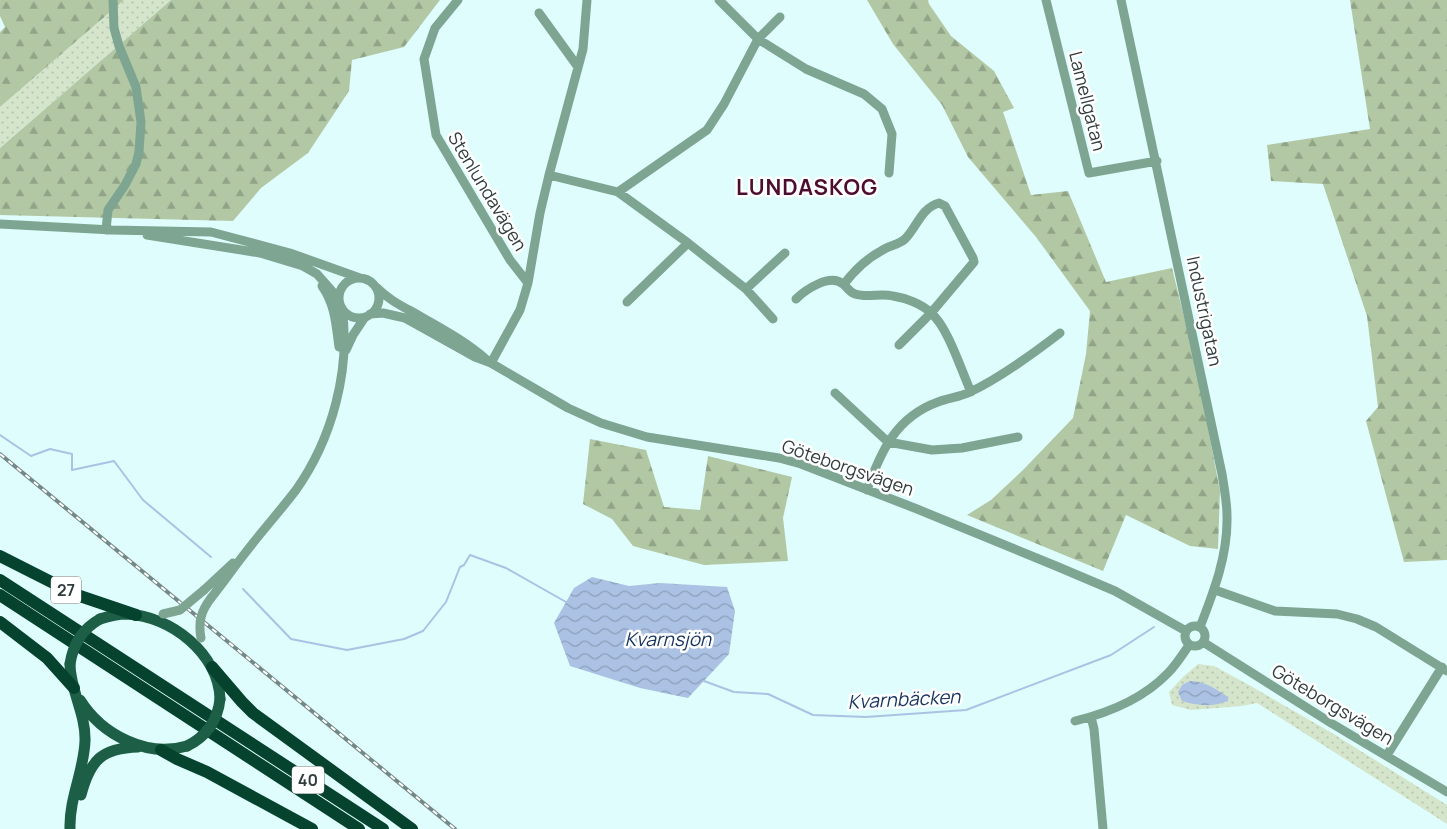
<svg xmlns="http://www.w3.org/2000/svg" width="1447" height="829" font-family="Manrope,sans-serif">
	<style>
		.grass { fill: url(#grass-dots) }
		.forest { fill: url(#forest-firs) }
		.water { fill: url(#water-waves) }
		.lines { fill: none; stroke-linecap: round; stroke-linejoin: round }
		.stream { stroke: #abc2e4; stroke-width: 2 }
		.minor { stroke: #7da592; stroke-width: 9 }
		.major { stroke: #1d5f46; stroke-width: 11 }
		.highway { stroke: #06432e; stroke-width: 12 }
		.rail-casing { stroke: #758888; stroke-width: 4 }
		.rail { stroke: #fff; stroke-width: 2; stroke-dasharray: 5.5; stroke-linecap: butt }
		.minor-bridge { stroke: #7da592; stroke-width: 9 }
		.major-bridge { stroke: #1d5f46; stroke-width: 11 }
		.labels { text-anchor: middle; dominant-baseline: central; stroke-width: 5; stroke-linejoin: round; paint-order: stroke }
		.shield { fill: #fff; stroke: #6f7777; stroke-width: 1 }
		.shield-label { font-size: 16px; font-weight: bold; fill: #313d3d }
		.street-label { font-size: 18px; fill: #313d3d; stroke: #fff }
		.water-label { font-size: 19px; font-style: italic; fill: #16345f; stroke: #fff }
		.district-label { font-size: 22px; font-weight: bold; letter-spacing: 1px; fill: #4c0d2f; stroke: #fff }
	</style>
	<defs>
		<pattern id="grass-dots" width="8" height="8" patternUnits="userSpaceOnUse" patternTransform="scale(1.25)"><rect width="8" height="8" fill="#d5e5cb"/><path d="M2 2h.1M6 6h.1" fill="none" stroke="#b7c5af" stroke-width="1.8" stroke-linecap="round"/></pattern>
		<pattern id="forest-firs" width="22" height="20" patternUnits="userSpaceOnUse" patternTransform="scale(1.25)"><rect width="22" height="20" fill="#b2c8a4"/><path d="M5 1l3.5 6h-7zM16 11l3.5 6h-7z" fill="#91a487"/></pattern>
		<pattern id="water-waves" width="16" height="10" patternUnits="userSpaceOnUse" patternTransform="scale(1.25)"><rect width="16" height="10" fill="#abc2e4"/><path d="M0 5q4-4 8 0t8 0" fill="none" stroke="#8c9fba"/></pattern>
	</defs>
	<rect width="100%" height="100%" fill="#defdfc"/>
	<path class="grass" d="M 124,0 L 171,0 L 0,148 L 0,107 Z
		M 1198,664 L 1214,666 L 1249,685 L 1332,733 L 1447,805 L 1447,824 L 1257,703 L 1242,706 L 1191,710 L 1172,705 L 1169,692 L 1183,677 Z"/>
	<path class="forest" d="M 0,0 L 124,0 L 0,107 L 0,32 L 5,27 L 0,16 Z
		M 171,0 L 440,0 L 404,47 L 352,60 L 349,91 L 308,153 L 261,188 L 233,221 L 0,215 L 0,148 Z
		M 867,0 L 928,0 L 929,4 L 951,36 L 994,71 L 1014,108 L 1003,112 L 1031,195 L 1068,191 L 1106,282 L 1172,268 L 1195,361 L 1220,491 L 1218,549 L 1190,546 L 1126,515 L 1103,571 L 967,515 L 991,500 L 1023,470 L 1073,418 L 1086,354 L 1090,311 L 1036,237 L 968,157 L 942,105 L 893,44 Z
		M 1350,0 L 1447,0 L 1447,560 L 1404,562 L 1366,421 L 1378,407 L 1367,316 L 1323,184 L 1271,181 L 1267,145 L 1370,129 Z
		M 590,439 L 646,450 L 664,507 L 700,510 L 708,456 L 792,477 L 783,518 L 788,561 L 704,565 L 633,546 L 612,519 L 583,504 Z"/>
	<path class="water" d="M 592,577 L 629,586 L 660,583 L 727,587 L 735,611 L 729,654 L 688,698 L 640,688 L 570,666 L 554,623 L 574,588 Z
		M 1190,681 C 1205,681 1216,689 1228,697 L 1228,701 C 1213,707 1197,706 1182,701 L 1178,692 L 1182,685 Z"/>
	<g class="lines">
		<path class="stream" d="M 0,435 L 31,456 L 50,449 L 72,454 L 72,470 L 114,461 L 143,500 L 211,557
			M 243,589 L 291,639 L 347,650 L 404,639 L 423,631 L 446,602 L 460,567 L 464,565 L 470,555 L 506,568 L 566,602
			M 704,681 L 734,692 L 768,694 L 813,715 L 866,717 L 966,710 L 1111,655 L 1154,627"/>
		<path class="minor" d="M 458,0 L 435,28 L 424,59 L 436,135 L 510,260 L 528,283
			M 719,0 L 758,39 L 806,69 L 864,94 L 882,109 L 892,134 L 889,173
			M 1046,0 L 1089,173 L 1157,161
			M 1121,0 L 1222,474 C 1224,487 1227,502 1227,516 C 1228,555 1214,591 1200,627
			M 539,13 L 578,67
			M 549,175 L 618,192 L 688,243 L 746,289 L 773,319
			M 618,192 L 707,130 L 724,104 L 758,39 L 780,17
			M 0,224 L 112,230 L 211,232 L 290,253 L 360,278
			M 106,230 L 108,210 L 125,185 L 136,164 L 139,152 L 141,122 L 136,87 L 119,46 L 114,28 L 113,0
			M 147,235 L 260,253 L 303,266 L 317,274 L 339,299
			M339 298a20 20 0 1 1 40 0a20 20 0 1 1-40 0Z
			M 844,284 C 854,271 866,259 881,251 C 888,246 898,245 905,239 C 917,227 921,208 939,203 L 945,206 L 973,258 L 974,262 L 931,313 L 899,345
			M 322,286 C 335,304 336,325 339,347
			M 376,287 C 389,300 402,306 418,315 C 441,328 467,342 487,360
			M 746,289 L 785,253
			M 796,299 C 805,290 830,273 843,284 C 847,287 849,292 855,294 C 867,298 881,293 893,296 C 906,298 922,304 931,313 C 948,327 961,370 971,392
			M 627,302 L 688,243
			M 370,314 L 383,313 L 405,318 L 475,357 L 491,363 L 568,408 L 601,423 L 647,437 L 779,458 L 801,464 L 917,509 L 1056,566 L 1115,591 L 1186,631
			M 346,350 L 353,335 L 365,317
			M 491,363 L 520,310 L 528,283 L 540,213 L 549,175 L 583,49 L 587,0
			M 835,393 L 888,442 L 932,450 L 962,448 L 1018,437
			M 867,490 C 881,451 896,417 938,402 C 948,398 960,397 970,392 C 1000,378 1034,353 1060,333
			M 204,590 L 233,563
			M 1215,590 L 1275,611 L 1337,614 L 1357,619 L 1376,627 L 1447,671
			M 211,598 C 223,583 234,567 246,552 C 262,531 280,511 296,490 C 332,439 351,370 342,308
			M1185 636a10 10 0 1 1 20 0a10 10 0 1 1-20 0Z
			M 1203,642 L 1331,723 L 1447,792
			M 1091,717 L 1094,729 L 1103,829
			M 1075,721 C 1108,713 1144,698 1168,673 C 1176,665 1183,654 1189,645
			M 1387,755 L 1442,667"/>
		<path class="major" d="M 100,619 C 109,616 118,614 127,614 C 171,616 219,654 220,699
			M 70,664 C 70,690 86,714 85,741 C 84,771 69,798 70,829
			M 80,700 C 102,735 147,758 187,746
			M 81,795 C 90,760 102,748 138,747"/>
		<path class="highway" d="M 0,556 L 77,595 L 136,615
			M 0,580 L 383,829
			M 0,595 L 359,829
			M 0,622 L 47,658 L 74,688
			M 212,667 L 242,702 L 253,713 L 412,829
			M 161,750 L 177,759 L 207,772 L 312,829"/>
		<g class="rail-casing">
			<path id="rail" d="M 0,454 L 455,829"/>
		</g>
		<use href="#rail" class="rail"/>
		<path class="minor-bridge" d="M 163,614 L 180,610 L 204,590
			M 201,638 C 198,622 201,611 211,598"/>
		<path class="major-bridge" d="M 70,664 C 73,644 82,629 100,619
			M 187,746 C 206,737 218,720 220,699"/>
	</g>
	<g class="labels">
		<g class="shield">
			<rect x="51" y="576.5" width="30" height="27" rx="4"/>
			<rect x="292" y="766.5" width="32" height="27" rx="4"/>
		</g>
		<g class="shield-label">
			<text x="66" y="590">27</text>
			<text x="308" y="780">40</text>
		</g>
		<g class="street-label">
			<text transform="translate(1088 101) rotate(76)">Lamellgatan</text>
			<text transform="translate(488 191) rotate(59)">Stenlundavägen</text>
			<text transform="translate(1205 311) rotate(78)">Industrigatan</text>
			<text transform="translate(848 467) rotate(19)">Göteborgsvägen</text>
			<text transform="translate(1333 704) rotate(31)">Göteborgsvägen</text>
		</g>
		<g class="water-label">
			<text x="668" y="639">Kvarnsjön</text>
			<text transform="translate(904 699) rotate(-3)">Kvarnbäcken</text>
		</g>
		<g class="district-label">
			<text x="807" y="187">LUNDASKOG</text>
		</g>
	</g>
</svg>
